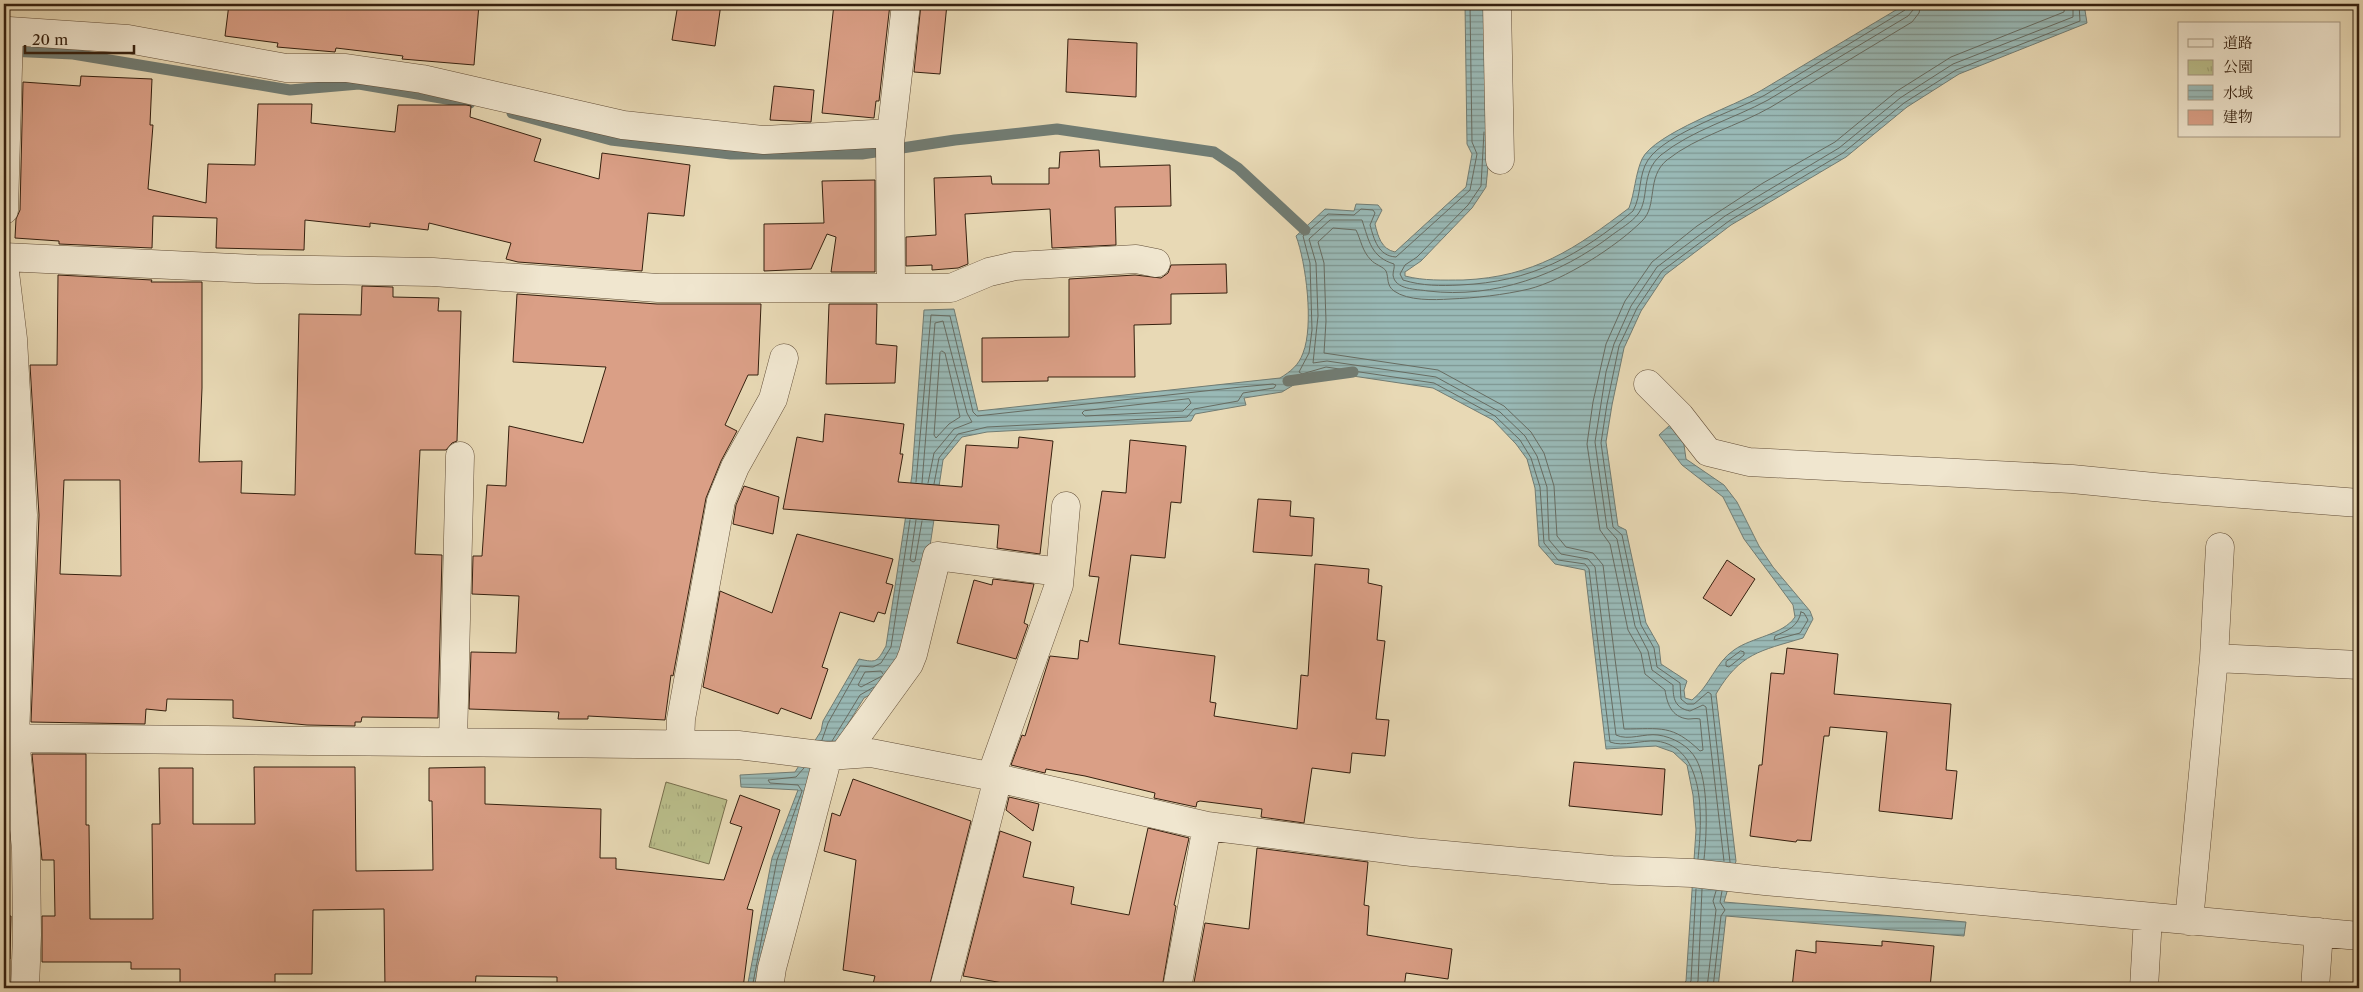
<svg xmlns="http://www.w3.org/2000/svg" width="2363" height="992" font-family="'Libre Caslon Text','Noto Serif JP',serif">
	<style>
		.park { fill: url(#park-tufts); stroke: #786f4d }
		.water { fill: url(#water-rules); stroke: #717c73 }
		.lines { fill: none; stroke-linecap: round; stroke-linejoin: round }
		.shore { stroke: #676c62; stroke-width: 1 }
		.stream { stroke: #717c73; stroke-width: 11 }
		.building { fill: #da9f86; stroke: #35200f; fill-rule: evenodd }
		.minor-casing { stroke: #624e38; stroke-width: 29 }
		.minor { stroke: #f0e6cf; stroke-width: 28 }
	</style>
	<defs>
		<pattern id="park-tufts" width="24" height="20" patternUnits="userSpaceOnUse" patternTransform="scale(1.25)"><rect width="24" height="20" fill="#babe8b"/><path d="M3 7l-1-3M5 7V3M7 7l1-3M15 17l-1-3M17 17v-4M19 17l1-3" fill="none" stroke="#a0a377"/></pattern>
		<pattern id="water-rules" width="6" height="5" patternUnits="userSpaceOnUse" patternTransform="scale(1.25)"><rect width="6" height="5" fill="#99b9b6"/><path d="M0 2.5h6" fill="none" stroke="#7e9692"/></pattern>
	</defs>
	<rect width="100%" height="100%" fill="#e8d9b5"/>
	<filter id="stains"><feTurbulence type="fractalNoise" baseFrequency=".004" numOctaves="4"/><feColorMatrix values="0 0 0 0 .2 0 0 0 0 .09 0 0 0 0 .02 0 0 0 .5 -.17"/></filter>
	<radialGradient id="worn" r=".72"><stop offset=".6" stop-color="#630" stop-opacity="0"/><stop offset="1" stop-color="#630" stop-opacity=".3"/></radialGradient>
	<path class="park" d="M 666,782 L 727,800 L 709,864 L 649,847 Z"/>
	<path class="water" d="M 1465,4 L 1487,4 L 1490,146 L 1486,187 L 1472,208 L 1421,261 L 1405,272 L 1405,276 C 1424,281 1443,280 1463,280 C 1534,277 1575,249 1629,208 C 1635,192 1635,175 1642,159 C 1655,133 1735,106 1762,90 L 1906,4 L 2084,4 L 2087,23 L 1959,74 L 1907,107 L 1846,157 L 1731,225 L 1665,275 L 1641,311 L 1624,348 L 1612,405 L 1606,442 L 1618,526 L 1626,530 L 1646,623 L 1659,646 L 1661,664 L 1687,681 L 1684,690 L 1685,698 L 1692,700 C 1710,686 1715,663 1734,650 C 1752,637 1783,635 1795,617 L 1793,605 L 1744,539 L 1723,497 L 1682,465 L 1659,435 L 1680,416 L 1686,459 L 1724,485 L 1737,502 L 1759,546 L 1773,567 L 1810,611 L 1813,619 L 1803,638 C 1760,651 1740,653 1716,694 L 1736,861 L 1724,902 L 1966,922 L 1964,936 L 1726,916 L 1718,988 L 1679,988 L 1686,981 L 1696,830 L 1693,795 L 1687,765 L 1673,752 L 1656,746 L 1606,749 L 1585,570 L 1555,564 L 1539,546 L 1535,488 L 1527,459 L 1516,444 L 1493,420 L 1433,388 L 1326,372 L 1305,378 L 1282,392 L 1244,398 L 1246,405 L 1195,414 L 1191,421 L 987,432 L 962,437 L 943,460 L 930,546 L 905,663 L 890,685 L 864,698 L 828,756 L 765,988 L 747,988 L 772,858 L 798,790 L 741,787 L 740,775 L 795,772 L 821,731 L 823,721 L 859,659 C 877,663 877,662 886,646 L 912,475 L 924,310 L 954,309 L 978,411 L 1280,378 C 1290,372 1299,365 1303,353 C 1314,326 1306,262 1296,236 L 1325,209 L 1354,211 L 1356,204 L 1378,205 L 1382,210 L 1375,224 C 1378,236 1381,249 1395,252 L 1466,187 L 1472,154 L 1467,144 Z"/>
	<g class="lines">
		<path class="shore" d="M 1470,4 L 1472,142 L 1477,154 L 1470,190 L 1396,257 C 1378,256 1374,239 1370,225 L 1375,213 L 1373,210 L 1361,209 L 1354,215 L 1328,214 L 1303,236 L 1310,263 L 1312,330 L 1309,353 L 1299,372 L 1302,374 L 1326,367 L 1434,383 L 1495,416 L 1520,440 L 1531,458 L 1540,487 L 1544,543 L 1558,560 L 1585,564 L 1589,569 L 1610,742 C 1623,747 1642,740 1656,741 C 1707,747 1702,821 1698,859
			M 1921,4 L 1919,13 L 1912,22 L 1771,107 C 1738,126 1697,136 1667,160 C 1646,177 1658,206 1642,221 C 1616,247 1564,280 1529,289 C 1503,295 1476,298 1450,299 C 1434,300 1408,301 1394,291 C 1386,285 1389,278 1386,271 C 1384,267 1374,264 1371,260 C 1362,251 1361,240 1356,230 L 1333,228 L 1318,242 L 1324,263 L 1326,321 L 1324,353 L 1438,370 L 1504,406 L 1531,432 L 1544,453 L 1554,486 L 1557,536 L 1566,547 L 1593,553 L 1603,565 L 1624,729 C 1661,729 1672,724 1700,751 L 1703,750 L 1700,719 C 1696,718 1692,719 1688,719 C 1671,717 1667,703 1665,690 L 1645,674 L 1641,653 L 1628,630 L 1610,544 L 1600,530 L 1587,444 L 1593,402 L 1606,344 L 1625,301 L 1652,262 L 1697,226 L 1763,183 L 1835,142 L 1897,91 L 1951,57 L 2064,12 L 2065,4
			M 1484,132 L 1481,186 L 1468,205 L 1417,257 L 1405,265 L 1400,274 L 1403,280 C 1422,286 1441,286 1460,285 C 1531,282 1579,256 1633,211 C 1642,195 1638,175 1648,160 C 1666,133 1735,111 1765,95 L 1905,10 L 1907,4
			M 942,351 L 945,353 L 960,417 L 949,424 L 936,438 L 934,435 L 940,353 Z
			M 1189,399 L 1191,403 L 1183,411 L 1085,416 L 1082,413 L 1084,411 Z
			M 916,482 L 931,315 L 950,316 L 973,412 L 977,416 L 1241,387 L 1273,384 L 1276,385 L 1274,388 L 1243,393 L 1238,401 L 1194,409 L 1187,417 L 987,427 L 958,434 L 939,458 L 934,484
			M 922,483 L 935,323 L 943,321 L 967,413 L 972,422 L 954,429 L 934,453 L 928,483
			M 916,520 L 910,560 L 913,562 L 915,561 L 922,521
			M 1801,612 L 1804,613 L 1808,620 L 1800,633 L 1774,640 L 1775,636 C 1788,630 1798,627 1801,612 Z
			M 1741,651 L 1744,652 L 1744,655 L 1729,667 L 1726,666 L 1726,662 Z
			M 882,676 L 861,687 L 858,685 L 865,672 L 881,671 L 883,674
			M 822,740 L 828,723 L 860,666 L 873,667 L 881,663 L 891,647 L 910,520
			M 832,741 L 860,695 L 874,687
			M 1704,859 C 1707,834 1709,782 1696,759 C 1689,746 1673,737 1658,735 C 1645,733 1628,741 1616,735 L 1595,567 L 1588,559 L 1561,554 L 1549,540 L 1547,487 L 1537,456 L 1525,436 L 1500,412 L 1436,377 L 1327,361 L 1313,363 L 1318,316 L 1316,263 L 1309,239 L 1330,220 L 1362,220 C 1369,241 1371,257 1394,264 C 1395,267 1393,271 1393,275 C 1395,290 1416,289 1428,291 C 1494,299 1560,275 1612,235 C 1620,229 1632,222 1638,214 C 1650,198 1640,173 1661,155 C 1692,130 1733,119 1768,100 L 1908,16 L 1913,10 L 1914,4
			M 1724,861 L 1706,707 L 1703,705 L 1690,711 C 1675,708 1673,699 1673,685 L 1652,670 L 1648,651 L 1635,626 L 1617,539 L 1607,528 L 1595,442 L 1606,372 L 1614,344 L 1631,306 L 1657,267 L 1725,216 L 1839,148 L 1900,98 L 1953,64 L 2073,17 L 2073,4
			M 1730,862 L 1711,694 L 1708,692 L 1694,704 L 1687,704 L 1681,699 L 1680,683 L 1657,667 L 1654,648 L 1641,625 L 1622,535 L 1613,527 L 1601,443 L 1607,404 L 1619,346 L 1637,308 L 1662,271 L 1729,221 L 1843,153 L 1904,103 L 1956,70 L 2080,21 L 2079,4
			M 752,988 L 777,860 L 802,791 L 798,785 L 770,783 L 768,780 L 796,777 L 804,768
			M 1686,988 L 1691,981 L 1696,889
			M 1695,988 L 1698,981 L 1702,889
			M 1707,988 L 1716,910 L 1713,901 L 1716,891
			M 1713,988 L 1721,916 L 1725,910 L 1720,902 L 1722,891"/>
		<path class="stream" d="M 8,51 L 73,54 L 290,90 L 359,84 L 470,103
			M 512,113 L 611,140 L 731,154 L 862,154 L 955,140 L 1057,129 L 1214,152 L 1238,168 L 1305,230
			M 1288,381 L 1353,372"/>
	</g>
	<path class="building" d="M 229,4 L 479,4 L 474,65 L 402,59 L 403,56 L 336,48 L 335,52 L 277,47 L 278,43 L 225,36 Z
		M 678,4 L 721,4 L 715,46 L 672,40 Z
		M 834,4 L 890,4 L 879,101 L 876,101 L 874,118 L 822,113 Z
		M 921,4 L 947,4 L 940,74 L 914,72 Z
		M 1068,39 L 1137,43 L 1136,97 L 1066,92 Z
		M 81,76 L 152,79 L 150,125 L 153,125 L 148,189 L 206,203 L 208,164 L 255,165 L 258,104 L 312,104 L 311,123 L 395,132 L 398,105 L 466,105 L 471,106 L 470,117 L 541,139 L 534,161 L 599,179 L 602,153 L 690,165 L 684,216 L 648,213 L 642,271 L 518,262 L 506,259 L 511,243 L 429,223 L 428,230 L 370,223 L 370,227 L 305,220 L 304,250 L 216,248 L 217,218 L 153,216 L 152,248 L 59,244 L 59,241 L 15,238 L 16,219 L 20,210 L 23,82 L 80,86 Z
		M 774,86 L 814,90 L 811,122 L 770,120 Z
		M 1099,150 L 1100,167 L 1170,165 L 1171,206 L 1115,207 L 1116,245 L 1052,248 L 1050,209 L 965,214 L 968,264 L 958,268 L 932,270 L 932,265 L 906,266 L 906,237 L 936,235 L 934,178 L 991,176 L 992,184 L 1049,184 L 1049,168 L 1059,168 L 1060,152 Z
		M 875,180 L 875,272 L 831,272 L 836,237 L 827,234 L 811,269 L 764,271 L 764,224 L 824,223 L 822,181 Z
		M 1226,264 L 1227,293 L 1171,294 L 1171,324 L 1134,325 L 1135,377 L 1048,377 L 1048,381 L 982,382 L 982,338 L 1069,337 L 1069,279 L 1135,275 L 1161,278 L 1168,273 L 1171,265 Z
		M 58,275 L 152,280 L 151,282 L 202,282 L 202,388 L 199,462 L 242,461 L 241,493 L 295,495 L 299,314 L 361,315 L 362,286 L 393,287 L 393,297 L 439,298 L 438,311 L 461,311 L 457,441 L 452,443 L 446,450 L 420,450 L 415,554 L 442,555 L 438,718 L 362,717 L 361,722 L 355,722 L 355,726 L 307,725 L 233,718 L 233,700 L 167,699 L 166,711 L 146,709 L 145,724 L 31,722 L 39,515 L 30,365 L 57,365 ZM 64,480 L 120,480 L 121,576 L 60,574 Z
		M 517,294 L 657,304 L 761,304 L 758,375 L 748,375 L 725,425 L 737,431 L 721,461 L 706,498 L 673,676 L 671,675 L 665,720 L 588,716 L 588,719 L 558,719 L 559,712 L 469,709 L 471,652 L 516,653 L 519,596 L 472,594 L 473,556 L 482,556 L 487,485 L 506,486 L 509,426 L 583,443 L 606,367 L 513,362 Z
		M 829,304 L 877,304 L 876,344 L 897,346 L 895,383 L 826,384 Z
		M 825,414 L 904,424 L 900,454 L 903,454 L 898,482 L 962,487 L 966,445 L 1018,448 L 1019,437 L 1053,441 L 1040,554 L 997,548 L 999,525 L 783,509 L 797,437 L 823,442 Z
		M 1130,440 L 1186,446 L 1181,503 L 1171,502 L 1165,558 L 1131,555 L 1119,644 L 1215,656 L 1210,702 L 1216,703 L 1214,716 L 1297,729 L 1301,675 L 1308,676 L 1315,564 L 1369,569 L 1368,583 L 1382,586 L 1377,640 L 1385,641 L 1376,719 L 1389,720 L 1385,756 L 1352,753 L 1350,773 L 1312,768 L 1304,823 L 1261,817 L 1262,809 L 1200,801 L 1197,802 L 1196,807 L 1154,798 L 1155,793 L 1085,776 L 1046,769 L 1045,773 L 1011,765 L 1022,735 L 1025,736 L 1050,656 L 1078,659 L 1080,640 L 1088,642 L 1099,577 L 1089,576 L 1102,491 L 1126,493 Z
		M 744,486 L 779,497 L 773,534 L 733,524 L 736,505 Z
		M 1258,499 L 1291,501 L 1290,516 L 1314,518 L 1312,556 L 1253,552 Z
		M 797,534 L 893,559 L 886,583 L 893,585 L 885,614 L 878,612 L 874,622 L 840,612 L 822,667 L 828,669 L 811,719 L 781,708 L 778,714 L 703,687 L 720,591 L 772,613 Z
		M 1727,560 L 1755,579 L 1731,616 L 1703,598 Z
		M 993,579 L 1034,584 L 1024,623 L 1028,625 L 1016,659 L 957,643 L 974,580 L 992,585 Z
		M 1787,648 L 1838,654 L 1834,694 L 1951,704 L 1946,770 L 1957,771 L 1952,819 L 1879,811 L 1887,732 L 1830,727 L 1829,736 L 1824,736 L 1811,841 L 1797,840 L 1796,842 L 1750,836 L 1759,765 L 1762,765 L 1771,673 L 1784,674 Z
		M 32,754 L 86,754 L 86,825 L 89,825 L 90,919 L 153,919 L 152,824 L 160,824 L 159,768 L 193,768 L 193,824 L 255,824 L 254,767 L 355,767 L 356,871 L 433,870 L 432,801 L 429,801 L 429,768 L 485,767 L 485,804 L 601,809 L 600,858 L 616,858 L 616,869 L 724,880 L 742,827 L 730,823 L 740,795 L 780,810 L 747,909 L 753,910 L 743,988 L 610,985 L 610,988 L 557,988 L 557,977 L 476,976 L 475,988 L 385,988 L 384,909 L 313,910 L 312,974 L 275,974 L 275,988 L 180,988 L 180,969 L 131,969 L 131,962 L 42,962 L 42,916 L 55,916 L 54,860 L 42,860 Z
		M 1574,762 L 1665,769 L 1662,815 L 1569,806 Z
		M 853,779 L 971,821 L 929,988 L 889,988 L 873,984 L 875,976 L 843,970 L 856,860 L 824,851 L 832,813 L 840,816 Z
		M 1009,797 L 1039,804 L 1033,831 L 1006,810 Z
		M 1148,828 L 1189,838 L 1174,905 L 1176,906 L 1162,988 L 1008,988 L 1009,984 L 963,976 L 1000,831 L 1031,842 L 1023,877 L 1074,887 L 1071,904 L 1129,915 Z
		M 1257,848 L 1368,862 L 1364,905 L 1369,906 L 1367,935 L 1452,949 L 1448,979 L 1406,973 L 1404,988 L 1193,988 L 1205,923 L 1249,929 Z
		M 4,916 L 11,916 L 10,959 L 4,959 Z
		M 1816,941 L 1882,946 L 1882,941 L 1934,946 L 1930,988 L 1792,988 L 1796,950 L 1816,953 Z"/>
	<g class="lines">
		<g class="minor-casing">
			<path id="minor" d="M 1497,4 L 1500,160
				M 4,31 L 9,31 L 4,210
				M 9,31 L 128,39 L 286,68 L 346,68 L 422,79 L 623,125 L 764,140 L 891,133
				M 4,257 L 256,269 L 433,272 L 658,288 L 951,288 L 989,272 L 1015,266 L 1136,259 L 1156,263
				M 4,264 L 13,339 L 23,515 L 15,738 L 26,849 L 27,935 L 25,988
				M 891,287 L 890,143 L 906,4
				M 1648,384 L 1680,416 L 1708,452 L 1749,462 L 2072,479 L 2164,488 L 2359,503
				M 2214,658 L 2359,665
				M 4,738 L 738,745 L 828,756 L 871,753 L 984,775 L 1207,826 L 1412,852 L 1612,870 L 1692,873 L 1765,881 L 2359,936
				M 453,742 L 460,456
				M 680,744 L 681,719 L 721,501 L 735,467 L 773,399 L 784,358
				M 843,755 L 909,664 L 913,654 L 937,556 L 1060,572
				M 991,776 L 1059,585 L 1066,506
				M 2189,921 L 2214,658 L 2220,547
				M 769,988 L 772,968 L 828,756
				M 944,988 L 998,778
				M 1177,988 L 1207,826
				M 2144,988 L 2148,917
				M 2315,988 L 2319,932"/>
		</g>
		<use href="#minor" class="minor"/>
	</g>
	<rect width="2363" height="992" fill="none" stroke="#e8d9b5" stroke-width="20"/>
	<rect x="5" y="5" width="2353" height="982" fill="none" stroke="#35200f" stroke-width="2.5"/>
	<rect x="10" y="10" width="2343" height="972" fill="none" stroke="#35200f"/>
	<rect x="2178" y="22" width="162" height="115" fill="#f0e6cf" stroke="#a59782"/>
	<rect x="2188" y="39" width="25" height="8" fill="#f0e6cf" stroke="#a59782"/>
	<text x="2223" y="48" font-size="15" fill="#35200f">道路</text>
	<rect x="2188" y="60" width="25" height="15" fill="url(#park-tufts)" stroke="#a59782"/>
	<text x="2223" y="72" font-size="15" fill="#35200f">公園</text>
	<rect x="2188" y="85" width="25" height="15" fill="url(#water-rules)" stroke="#a59782"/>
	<text x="2223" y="98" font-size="15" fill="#35200f">水域</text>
	<rect x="2188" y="110" width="25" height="15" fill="#da9f86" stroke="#a59782"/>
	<text x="2223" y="122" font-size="15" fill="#35200f">建物</text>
	<path d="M25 45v8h109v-8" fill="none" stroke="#35200f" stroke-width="2.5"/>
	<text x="32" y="45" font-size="15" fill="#35200f" stroke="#f0e6cf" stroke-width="4" paint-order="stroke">20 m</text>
	<rect width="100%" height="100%" filter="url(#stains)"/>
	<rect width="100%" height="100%" fill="url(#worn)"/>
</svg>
